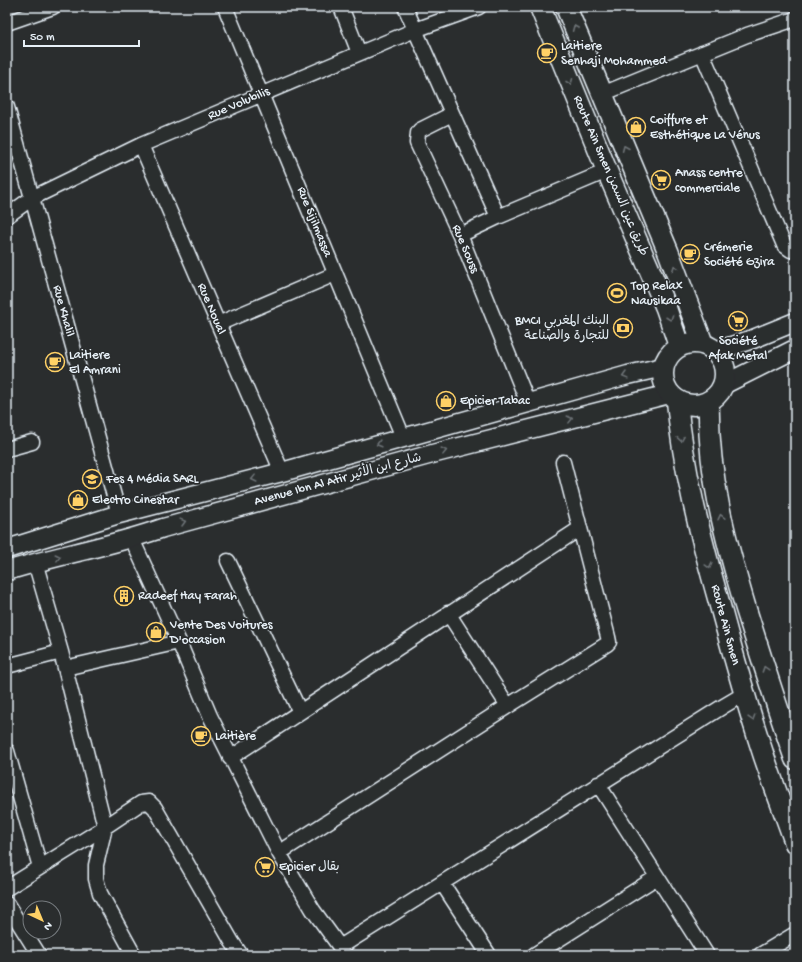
<svg xmlns="http://www.w3.org/2000/svg" width="802" height="962" font-family="'Gochi Hand','Playpen Sans Arabic',sans-serif">
	<style>
		.lines { fill: none; stroke-linecap: round; stroke-linejoin: round }
		.minor-casing { stroke: #e8f1f8; stroke-width: 17 }
		.tertiary-casing { stroke: #e8f1f8; stroke-width: 21 }
		.secondary-casing { stroke: #e8f1f8; stroke-width: 23 }
		.minor { stroke: #2a2d2e; stroke-width: 14 }
		.tertiary { stroke: #2a2d2e; stroke-width: 18 }
		.secondary { stroke: #2a2d2e; stroke-width: 20 }
		.oneway { stroke: #6c7275 }
		.labels { text-anchor: middle; dominant-baseline: central; stroke-width: 3.5; stroke-linejoin: round; paint-order: stroke }
		.poi-label { font-size: 13px; fill: #e8f1f8; stroke: #2a2d2e; text-anchor: start }
		.street-label { font-size: 13px; fill: #e8f1f8; stroke: #2a2d2e }
	</style>
	<rect width="100%" height="100%" fill="#2a2d2e"/>
	<filter id="ink" filterUnits="userSpaceOnUse"><feTurbulence type="fractalNoise" baseFrequency=".025" numOctaves="2"/><feDisplacementMap in="SourceGraphic" scale="8" xChannelSelector="R" yChannelSelector="G"/><feConvolveMatrix kernelMatrix="1 2 1 2 8 2 1 2 1" color-interpolation-filters="sRGB"/></filter>
	<g filter="url(#ink)">
		<g class="lines">
			<g class="minor-casing">
				<path id="minor" d="M 225,7 L 403,437
					M 341,7 L 359,53
					M 405,7 L 498,217
					M 7,23 L 53,7
					M 702,53 L 784,245 L 791,250 L 795,251
					M 602,94 L 747,35 L 795,19
					M 7,107 L 119,514
					M 452,114 L 420,130 L 418,133 L 417,143 L 460,235 L 528,403
					M 141,145 L 282,472
					M 7,216 L 32,198 L 141,145 L 415,30 L 479,7
					M 460,235 L 498,217 L 607,171
					M 218,324 L 335,274
					M 7,449 L 32,442
					M 132,539 L 179,642 L 210,716 L 279,853 L 313,910 L 345,954
					M 228,561 L 300,712
					M 35,562 L 61,652 L 105,827 L 96,865 L 96,879 L 100,893 L 134,955
					M 448,613 L 508,706
					M 7,666 L 61,652
					M 65,668 L 179,642
					M 7,751 L 40,867
					M 230,758 L 579,529
					M 598,784 L 707,955
					M 279,853 L 508,706 L 607,644 L 609,642 L 608,637 L 563,462
					M 442,883 L 489,955
					M 7,888 L 105,827 L 141,803 L 149,802 L 155,808 L 232,942 L 241,955
					M 7,904 L 39,955
					M 340,947 L 722,707 L 744,694
					M 534,955 L 657,877
					M 760,955 L 795,934"/>
			</g>
			<g class="tertiary-casing">
				<path id="tertiary" d="M 716,351 L 753,339 L 795,322
					M 723,385 L 795,349
					M 7,549 L 119,514 L 282,472 L 628,375 L 663,367
					M 7,571 C 59,555 112,546 163,528 L 436,453 L 669,394"/>
			</g>
			<g class="secondary-casing">
				<path id="secondary" d="M 540,7 L 607,171 L 666,308 L 679,346
					M 566,7 L 668,251 L 703,344
					M663 374a31 31 0 1 1 62 0a31 31 0 1 1-62 0Z
					M 677,401 C 683,469 700,535 719,602 C 732,650 745,699 761,747 C 771,779 784,811 795,843
					M 709,402 C 707,473 726,542 746,609 C 762,660 778,710 795,759"/>
			</g>
			<use href="#minor" class="minor"/>
			<use href="#tertiary" class="tertiary"/>
			<use href="#secondary" class="secondary"/>
		</g>
		<defs><path id="oneway-chevron" d="M-2-3.5L2.5 0L-2 3.5" fill="none" stroke-width="1.6" stroke-linecap="round" stroke-linejoin="round"/></defs>
		<g class="oneway">
			<use href="#oneway-chevron" transform="translate(575 28) rotate(-113)"/>
			<use href="#oneway-chevron" transform="translate(570 82) rotate(68)"/>
			<use href="#oneway-chevron" transform="translate(625 148) rotate(-113)"/>
			<use href="#oneway-chevron" transform="translate(675 268) rotate(-111)"/>
			<use href="#oneway-chevron" transform="translate(670 318) rotate(71)"/>
			<use href="#oneway-chevron" transform="translate(625 376) rotate(165)"/>
			<use href="#oneway-chevron" transform="translate(570 419) rotate(-14)"/>
			<use href="#oneway-chevron" transform="translate(681 439) rotate(81)"/>
			<use href="#oneway-chevron" transform="translate(379 444) rotate(164)"/>
			<use href="#oneway-chevron" transform="translate(444 451) rotate(-14)"/>
			<use href="#oneway-chevron" transform="translate(254 479) rotate(166)"/>
			<use href="#oneway-chevron" transform="translate(721 517) rotate(-103)"/>
			<use href="#oneway-chevron" transform="translate(183 522) rotate(-15)"/>
			<use href="#oneway-chevron" transform="translate(58 557) rotate(-14)"/>
			<use href="#oneway-chevron" transform="translate(709 566) rotate(75)"/>
			<use href="#oneway-chevron" transform="translate(765 669) rotate(-108)"/>
			<use href="#oneway-chevron" transform="translate(752 718) rotate(73)"/>
		</g>
	</g>
	<defs>
		<g id="cafe-ring" transform="scale(1)"><circle r="9.5" fill="#2a2d2e" stroke="#ffd166" stroke-width="1.5"/><path d="M-5.5-4.5H6V0H3Q3 3.5 0 3.5H-2.5Q-5.5 3.5-5.5 0ZM3-3.2v2h1.7v-2ZM-6 4.5H4V6H-6Z" fill="#ffd166"/></g>
		<g id="shop-ring" transform="scale(1)"><circle r="9.5" fill="#2a2d2e" stroke="#ffd166" stroke-width="1.5"/><path d="M-5-2.5h2.3a2.7 3.5 0 0 1 5.4 0H5L5.5 6h-11ZM-1.5-2.5h3a1.5 2.3 0 0 0-3 0Z" fill="#ffd166"/></g>
		<g id="supermarket-ring" transform="scale(1)"><circle r="9.5" fill="#2a2d2e" stroke="#ffd166" stroke-width="1.5"/><path d="M-6-5.5h2.5l.6 2H6L4.5 2H-2.5L-4.4-4H-6ZM-1.5 3.2a1.3 1.3 0 1 0 .1 0ZM3 3.2a1.3 1.3 0 1 0 .1 0Z" fill="#ffd166"/></g>
		<g id="stadium-ring" transform="scale(1)"><circle r="9.5" fill="#2a2d2e" stroke="#ffd166" stroke-width="1.5"/><path d="M0-5a6.5 5 0 1 0 0 10a6.5 5 0 1 0 0-10ZM-3.5-1.8h7v3.6h-7Z" fill="#ffd166"/></g>
		<g id="bank-ring" transform="scale(1)"><circle r="9.5" fill="#2a2d2e" stroke="#ffd166" stroke-width="1.5"/><path d="M-6-4H6V4H-6ZM0-2.3a2.3 2.3 0 1 0 0 4.6a2.3 2.3 0 1 0 0-4.6Z" fill="#ffd166"/></g>
		<g id="school-ring" transform="scale(1)"><circle r="9.5" fill="#2a2d2e" stroke="#ffd166" stroke-width="1.5"/><path d="M0-5L7-2L0 1L-7-2ZM-4 1L0 2.5L4 1V4Q0 6-4 4Z" fill="#ffd166"/></g>
		<g id="building-ring" transform="scale(1)"><circle r="9.5" fill="#2a2d2e" stroke="#ffd166" stroke-width="1.5"/><path d="M-4-6H4V6H1V3H-1V6H-4ZM-2.5-4.3h1.7v1.8h-1.7ZM.8-4.3h1.7v1.8H.8ZM-2.5-1h1.7V.8h-1.7ZM.8-1h1.7V.8H.8Z" fill="#ffd166"/></g>
	</defs>
	<g fill-rule="evenodd">
		<use href="#cafe-ring" x="547" y="53"/>
		<use href="#shop-ring" x="636" y="127"/>
		<use href="#supermarket-ring" x="661" y="180"/>
		<use href="#cafe-ring" x="690" y="254"/>
		<use href="#stadium-ring" x="617" y="293"/>
		<use href="#supermarket-ring" x="738" y="321"/>
		<use href="#bank-ring" x="623" y="328"/>
		<use href="#cafe-ring" x="55" y="362"/>
		<use href="#shop-ring" x="446" y="401"/>
		<use href="#school-ring" x="92" y="479"/>
		<use href="#shop-ring" x="78" y="500"/>
		<use href="#building-ring" x="124" y="596"/>
		<use href="#shop-ring" x="156" y="632"/>
		<use href="#cafe-ring" x="201" y="736"/>
		<use href="#supermarket-ring" x="265" y="867"/>
	</g>
	<g class="labels">
		<g class="poi-label">
			<text x="561" y="46">Laitiere<tspan x="561" dy="15">Senhaji Mohammed</tspan></text>
			<text x="650" y="120">Coiffure et<tspan x="650" dy="15">Esthétique La Vénus</tspan></text>
			<text x="675" y="173">Anass centre<tspan x="675" dy="15">commerciale</tspan></text>
			<text x="704" y="247">Crémerie<tspan x="704" dy="15">Société Gzira</tspan></text>
			<text x="631" y="286">Top Relax<tspan x="631" dy="15">Nausikaa</tspan></text>
			<text x="609" y="321" text-anchor="end">BMCI البنك المغربي<tspan x="609" dy="15">للتجارة والصناعة</tspan></text>
			<text x="738" y="341" text-anchor="middle">Société<tspan x="738" dy="15">Afak Metal</tspan></text>
			<text x="69" y="355">Laitiere<tspan x="69" dy="15">El Amrani</tspan></text>
			<text x="460" y="401">Epicier Tabac</text>
			<text x="106" y="479">Fes 4 Média SARL</text>
			<text x="92" y="500">Electro Cinestar</text>
			<text x="138" y="596">Radeef Hay Farah</text>
			<text x="170" y="625">Vente Des Voitures<tspan x="170" dy="15">D'occasion</tspan></text>
			<text x="215" y="736">Laitière</text>
			<text x="279" y="867">Epicier بقال</text>
		</g>
		<g class="street-label">
			<text transform="translate(239 104) rotate(-23)">Rue Volubilis</text>
			<text transform="translate(610 176) rotate(67)">Route Aïn Smen طريق عين السمن</text>
			<text transform="translate(314 222) rotate(68)">Rue Sijilmassa</text>
			<text transform="translate(465 249) rotate(67)">Rue Souss</text>
			<text transform="translate(211 309) rotate(67)">Rue Noual</text>
			<text transform="translate(63 311) rotate(75)">Rue Khalil</text>
			<text transform="translate(338 480) rotate(-15)">Avenue Ibn Al Atir شارع ابن الأثير</text>
			<text transform="translate(725 625) rotate(75)">Route Aïn Smen</text>
		</g>
	</g>
	<rect width="802" height="962" fill="none" stroke="#2a2d2e" stroke-width="24"/>
	<rect x="12" y="12" width="778" height="938" fill="none" stroke="#e8f1f8" stroke-width="1.5" filter="url(#ink)"/>
	<g transform="translate(42 920) rotate(136)"><circle r="19" fill="#2a2d2e" stroke="#767b7f"/>
	<path d="M0-3L7 15L0 10L-7 15Z" fill="#ffd166"/>
	<text y="-6" font-size="11" font-weight="bold" text-anchor="middle" fill="#e8f1f8">N</text>
	</g>
	<path d="M24 40v6h115v-6" fill="none" stroke="#e8f1f8" stroke-width="2"/>
	<text x="30" y="40" font-size="12" fill="#e8f1f8" stroke="#2a2d2e" stroke-width="3" paint-order="stroke">50 m</text>
</svg>
